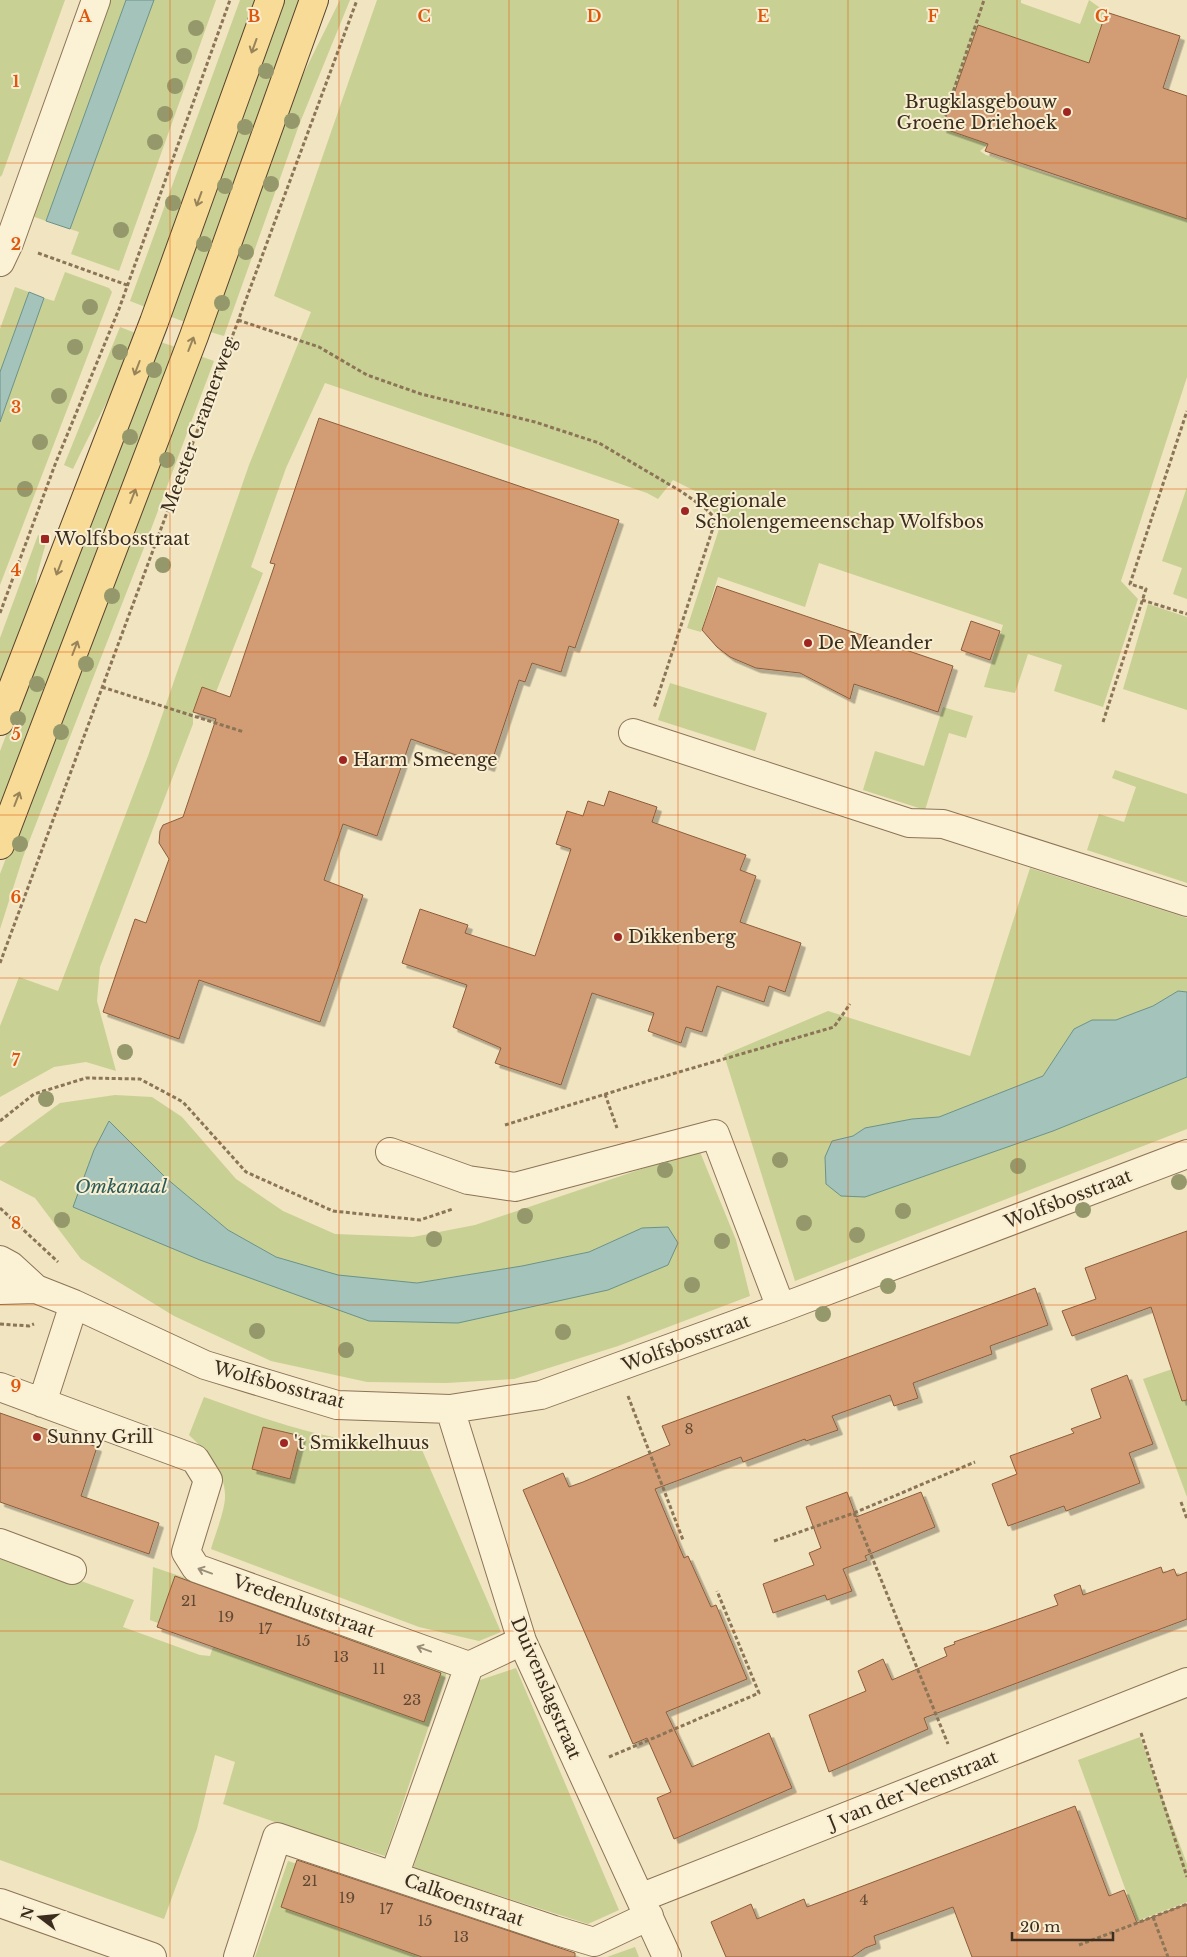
<svg xmlns="http://www.w3.org/2000/svg" width="1187" height="1957" font-family="'Libre Baskerville',serif">
	<style>
		.green { fill: #c8d094; fill-rule: evenodd }
		.water { fill: #a4c3bb; stroke: #6a9289 }
		.building { fill: #d29d75; stroke: #8d5d3b; filter: url(#shadow) }
		.lines { fill: none; stroke-linecap: round; stroke-linejoin: round }
		.minor-casing { stroke: #8c7457; stroke-width: 30 }
		.major-casing { stroke: #59422c; stroke-width: 30 }
		.path { stroke: #8c7457; stroke-width: 3; stroke-dasharray: 4 2.5; stroke-linecap: butt }
		.minor { stroke: #fbf1d5; stroke-width: 28 }
		.major { stroke: #f7db97; stroke-width: 28 }
		.tree { fill: #95986a }
		.oneway { stroke: #99845a }
		.oneway2 { stroke: #9b8e79 }
		.grid { fill: none; stroke: #df570d; stroke-width: 1; stroke-opacity: 0.55 }
		.poi-dot { fill: #9f2523; stroke: #f8eed2; stroke-width: 2 }
		.labels { text-anchor: middle; dominant-baseline: central; stroke-width: 4; stroke-linejoin: round; paint-order: stroke }
		.number-label { font-size: 15px; fill: #614833 }
		.poi-label { font-size: 18px; fill: #3b2c1d; stroke: #f8eed2; text-anchor: start }
		.street-label { font-size: 18px; fill: #3b2c1d; stroke: #f8eed2 }
		.water-label { font-size: 19px; font-style: italic; fill: #2b5b59; stroke: #f8eed2 }
		.grid-label { font-size: 16px; text-anchor: middle; font-weight: bold; fill: #df570d; stroke: #f8eed2; stroke-width: 4; stroke-linejoin: round; paint-order: stroke }
	</style>
	<defs>
		<filter id="shadow"><feDropShadow dx="4.5" dy="4.5" stdDeviation="0" flood-color="#0004"/></filter>
	</defs>
	<rect width="100%" height="100%" fill="#f1e4c1"/>
	<path class="green" d="M 0,0 L 65,0 L 2,175 L 0,177 Z
		M 108,0 L 126,0 L 46,221 L 32,216 Z
		M 154,0 L 216,0 L 119,271 L 71,254 L 79,232 L 70,229 Z
		M 240,0 L 259,0 L 148,308 L 130,301 Z
		M 284,0 L 302,0 L 185,322 L 166,315 Z
		M 340,0 L 350,0 L 299,125 L 224,336 L 207,331 L 287,107 Z
		M 377,0 L 1021,0 L 1021,3 L 1080,24 L 1089,0 L 1106,12 L 1094,48 L 1095,65 L 978,25 L 942,128 L 988,144 L 980,151 L 986,155 L 1187,218 L 1187,377 L 1121,581 L 1138,599 L 1103,707 L 1054,691 L 1062,665 L 1028,654 L 1015,693 L 984,687 L 1003,625 L 819,563 L 805,607 L 718,577 L 701,632 L 687,628 L 721,523 L 703,495 L 673,480 L 658,499 L 647,493 L 325,383 L 286,468 L 251,567 L 263,573 L 216,692 L 202,687 L 193,712 L 193,724 L 100,967 L 97,1001 L 116,1071 L 86,1062 L 54,1067 L 0,1097 L 0,1026 L 19,977 L 58,991 L 148,756 L 249,465 L 311,312 L 274,296 Z
		M 65,272 L 109,288 L 112,292 L 0,585 L 0,422 L 44,298 L 54,301 Z
		M 15,287 L 29,292 L 0,372 L 0,329 Z
		M 120,327 L 138,334 C 120,381 94,424 73,469 L 64,465 Z
		M 157,341 L 179,348 L 0,808 L 0,751 Z
		M 197,355 L 214,361 L 147,540 L 23,857 L 0,929 L 0,874 Z
		M 1187,487 L 1187,599 L 1173,594 L 1182,568 L 1162,561 Z
		M 38,535 L 47,539 L 37,575 L 32,614 L 0,697 L 0,638 Z
		M 1148,604 L 1187,617 L 1187,710 L 1123,689 Z
		M 670,683 L 767,713 L 755,751 L 658,720 Z
		M 943,707 L 973,716 L 966,738 L 949,733 L 925,810 L 863,790 L 875,751 L 924,766 Z
		M 1115,770 L 1187,794 L 1187,883 L 1087,850 L 1099,814 L 1124,822 L 1136,787 L 1112,778 Z
		M 1030,868 L 1187,918 L 1187,992 L 1178,991 L 1153,1006 L 1116,1020 L 1092,1020 L 1074,1029 L 1043,1076 L 939,1117 L 912,1119 L 865,1128 L 853,1136 L 832,1141 L 865,1197 L 1053,1131 L 1187,1077 L 1187,1129 L 795,1281 L 724,1055 L 828,1011 L 970,1056 Z
		M 115,1095 L 152,1097 L 182,1117 L 236,1179 L 283,1211 L 335,1234 L 413,1237 L 475,1225 L 686,1154 L 700,1152 L 736,1240 L 750,1296 L 618,1346 L 514,1379 L 446,1383 L 367,1382 L 271,1361 L 174,1316 L 81,1259 L 35,1198 L 0,1180 L 0,1147 L 60,1103 ZM 109,1121 L 166,1178 L 228,1230 L 276,1257 L 338,1276 L 416,1283 L 522,1266 L 589,1252 L 642,1228 L 458,1323 L 116,1224 L 74,1207 L 94,1150 Z
		M 1187,1364 L 1187,1497 L 1143,1379 Z
		M 204,1397 C 273,1422 345,1449 419,1443 L 501,1632 L 479,1641 L 419,1627 L 211,1549 C 215,1535 225,1510 225,1497 C 226,1472 206,1451 189,1435 Z
		M 0,1552 L 134,1600 L 123,1627 L 200,1655 L 210,1656 L 214,1644 L 150,1620 L 153,1567 L 449,1666 L 385,1856 L 298,1830 L 223,1804 L 235,1762 L 215,1755 L 197,1829 L 164,1919 L 0,1860 Z
		M 516,1668 L 619,1910 L 588,1924 L 413,1868 L 477,1681 Z
		M 1140,1737 L 1187,1864 L 1187,1902 L 1137,1921 L 1078,1760 Z
		M 288,1861 L 570,1952 L 568,1957 L 255,1957 Z
		M 635,1947 L 639,1957 L 607,1957 Z"/>
	<path class="water" d="M 126,0 L 154,0 L 70,229 L 46,221 Z
		M 29,292 L 44,298 L 0,422 L 0,372 Z
		M 1178,991 L 1187,992 L 1187,1077 L 1053,1131 L 865,1197 L 841,1196 L 826,1184 L 825,1157 L 832,1141 L 853,1136 L 865,1128 L 912,1119 L 939,1117 L 1043,1076 L 1074,1029 L 1092,1020 L 1116,1020 L 1153,1006 Z
		M 109,1121 L 166,1178 L 228,1230 L 276,1257 L 338,1275 L 417,1283 L 522,1266 L 589,1252 L 642,1228 L 668,1227 L 678,1243 L 668,1265 L 608,1290 L 458,1323 L 369,1321 L 200,1260 L 73,1207 L 94,1150 Z"/>
	<path class="building" d="M 1106,12 L 1180,36 L 1163,88 L 1187,96 L 1187,219 L 985,151 L 988,144 L 942,128 L 978,25 L 1089,63 Z
		M 319,418 L 619,520 L 575,648 L 569,646 L 561,672 L 532,663 L 525,682 L 519,680 L 490,767 L 411,739 L 377,836 L 343,824 L 324,880 L 363,895 L 320,1022 L 199,980 L 179,1039 L 103,1012 L 135,919 L 146,923 L 169,859 L 159,843 L 160,831 L 163,825 L 183,817 L 216,719 L 193,712 L 202,687 L 230,697 L 275,564 L 270,563 Z
		M 717,586 L 953,666 L 938,712 L 854,684 L 850,699 L 800,673 L 756,668 L 730,657 L 717,647 L 702,630 Z
		M 971,621 L 1000,631 L 990,660 L 961,650 Z
		M 609,791 L 657,807 L 652,822 L 746,855 L 740,870 L 756,876 L 740,922 L 801,943 L 785,992 L 769,986 L 764,1002 L 717,986 L 702,1032 L 686,1027 L 681,1043 L 648,1031 L 654,1013 L 592,993 L 561,1085 L 495,1063 L 501,1048 L 453,1027 L 467,985 L 402,963 L 420,909 L 468,925 L 465,933 L 535,956 L 571,849 L 556,844 L 567,811 L 583,816 L 588,801 L 604,806 Z
		M 1187,1231 L 1187,1400 L 1182,1401 L 1151,1307 L 1072,1336 L 1062,1311 L 1096,1299 L 1085,1268 Z
		M 1035,1288 L 1048,1325 L 990,1346 L 992,1354 L 913,1383 L 918,1398 L 894,1406 L 890,1395 L 832,1416 L 838,1430 L 806,1441 L 805,1439 L 743,1462 L 741,1457 L 655,1489 L 684,1558 L 688,1556 L 711,1607 L 716,1605 L 747,1679 L 666,1712 L 692,1767 L 769,1733 L 792,1788 L 674,1839 L 657,1798 L 671,1792 L 647,1738 L 633,1744 L 523,1490 L 563,1473 L 569,1487 L 583,1482 L 670,1445 L 662,1426 Z
		M 1127,1375 L 1153,1444 L 1129,1453 L 1140,1483 L 1066,1511 L 1064,1506 L 1008,1526 L 992,1484 L 1017,1474 L 1010,1456 L 1074,1433 L 1071,1429 L 1101,1418 L 1091,1389 Z
		M 0,1413 L 97,1447 L 81,1496 L 159,1523 L 149,1554 L 0,1502 Z
		M 263,1427 L 301,1436 L 290,1479 L 252,1469 Z
		M 847,1492 L 856,1517 L 921,1492 L 935,1527 L 865,1556 L 867,1560 L 843,1569 L 852,1591 L 827,1600 L 825,1595 L 773,1613 L 763,1584 L 814,1565 L 809,1553 L 821,1548 L 806,1507 Z
		M 1161,1567 L 1163,1573 L 1174,1569 L 1177,1576 L 1187,1572 L 1187,1619 L 924,1718 L 928,1729 L 829,1772 L 809,1715 L 866,1691 L 858,1671 L 883,1659 L 892,1680 L 947,1656 L 944,1648 L 955,1644 L 954,1642 L 1058,1605 L 1054,1595 L 1080,1585 L 1083,1595 Z
		M 175,1576 L 441,1673 L 424,1722 L 157,1627 Z
		M 1075,1806 L 1109,1896 L 1124,1890 L 1137,1923 L 1187,1904 L 1187,1957 L 972,1957 L 953,1907 L 874,1936 L 876,1944 L 865,1948 L 852,1957 L 726,1957 L 711,1922 L 751,1904 L 757,1919 L 804,1899 L 807,1907 Z
		M 297,1860 L 569,1951 L 575,1953 L 575,1957 L 422,1957 L 281,1907 Z"/>
	<g class="lines">
		<g class="minor-casing">
			<path id="minor" d="M 0,262 L 9,243 L 96,0
				M 633,733 L 909,823 L 943,824 L 1187,902
				M 390,1152 L 468,1180 L 515,1187 L 715,1134 L 781,1308
				M 0,1260 L 11,1266 L 36,1289 L 74,1304 L 205,1365 L 337,1405 L 450,1409 L 541,1395 L 781,1308 L 1187,1154
				M 0,1290 L 36,1289
				M 0,1387 L 195,1459 L 208,1480 L 186,1552 L 196,1568 L 469,1666 L 522,1641
				M 42,1403 L 74,1304
				M 450,1409 L 522,1641 L 667,1957
				M 0,1543 L 72,1570
				M 394,1876 L 469,1666
				M 640,1898 L 1187,1682
				M 0,1903 L 152,1957
				M 238,1957 L 277,1837 L 554,1930 L 594,1942 L 649,1916"/>
		</g>
		<g class="major-casing">
			<path id="major" d="M 0,721 L 154,322 L 270,0
				M 0,845 L 194,336 L 314,0"/>
		</g>
		<path class="path" d="M 941,128 L 984,0
			M 38,253 L 127,285
			M 238,320 L 319,347 L 367,375 L 421,394 L 535,422 L 599,443 L 682,492 L 706,509 L 714,517 L 713,528 L 654,708
			M 1142,600 L 1187,614
			M 0,613 L 56,462 L 119,309 L 230,0
			M 102,687 L 244,732
			M 1103,722 L 1146,589 L 1130,584 L 1187,411
			M 0,963 L 357,0
			M 605,1094 L 617,1128
			M 0,1121 L 34,1094 L 86,1078 L 140,1079 L 183,1102 L 246,1172 L 333,1211 L 420,1220 L 453,1209
			M 505,1125 L 648,1081 L 834,1027 L 850,1004
			M 0,1208 L 58,1262
			M 0,1324 L 29,1326 L 34,1324
			M 628,1396 L 683,1540
			M 1181,1502 L 1187,1519
			M 854,1513 L 975,1462
			M 774,1541 L 854,1513 L 948,1744
			M 1141,1733 L 1187,1877
			M 609,1757 L 759,1693 L 717,1591
			M 1153,1917 L 1168,1957
			M 1079,1945 L 1187,1904"/>
		<use href="#minor" class="minor"/>
		<use href="#major" class="major"/>
	</g>
	<g class="tree">
		<circle cx="196" cy="28" r="8"/>
		<circle cx="184" cy="56" r="8"/>
		<circle cx="266" cy="71" r="8"/>
		<circle cx="175" cy="86" r="8"/>
		<circle cx="165" cy="114" r="8"/>
		<circle cx="292" cy="121" r="8"/>
		<circle cx="245" cy="127" r="8"/>
		<circle cx="155" cy="142" r="8"/>
		<circle cx="271" cy="184" r="8"/>
		<circle cx="225" cy="186" r="8"/>
		<circle cx="173" cy="203" r="8"/>
		<circle cx="121" cy="230" r="8"/>
		<circle cx="204" cy="244" r="8"/>
		<circle cx="246" cy="252" r="8"/>
		<circle cx="222" cy="303" r="8"/>
		<circle cx="90" cy="307" r="8"/>
		<circle cx="75" cy="347" r="8"/>
		<circle cx="120" cy="352" r="8"/>
		<circle cx="154" cy="370" r="8"/>
		<circle cx="59" cy="396" r="8"/>
		<circle cx="130" cy="437" r="8"/>
		<circle cx="40" cy="442" r="8"/>
		<circle cx="167" cy="460" r="8"/>
		<circle cx="25" cy="489" r="8"/>
		<circle cx="163" cy="565" r="8"/>
		<circle cx="112" cy="596" r="8"/>
		<circle cx="86" cy="664" r="8"/>
		<circle cx="37" cy="684" r="8"/>
		<circle cx="18" cy="719" r="8"/>
		<circle cx="61" cy="732" r="8"/>
		<circle cx="20" cy="844" r="8"/>
		<circle cx="125" cy="1052" r="8"/>
		<circle cx="46" cy="1099" r="8"/>
		<circle cx="780" cy="1160" r="8"/>
		<circle cx="1018" cy="1166" r="8"/>
		<circle cx="665" cy="1170" r="8"/>
		<circle cx="1179" cy="1182" r="8"/>
		<circle cx="1083" cy="1210" r="8"/>
		<circle cx="903" cy="1211" r="8"/>
		<circle cx="525" cy="1216" r="8"/>
		<circle cx="62" cy="1220" r="8"/>
		<circle cx="804" cy="1223" r="8"/>
		<circle cx="857" cy="1235" r="8"/>
		<circle cx="434" cy="1239" r="8"/>
		<circle cx="722" cy="1241" r="8"/>
		<circle cx="692" cy="1285" r="8"/>
		<circle cx="888" cy="1286" r="8"/>
		<circle cx="823" cy="1314" r="8"/>
		<circle cx="257" cy="1331" r="8"/>
		<circle cx="563" cy="1332" r="8"/>
		<circle cx="346" cy="1350" r="8"/>
	</g>
	<defs><path id="oneway-shaft" d="M-6 0H5M1.5-3L5.5 0L1.5 3" fill="none" stroke-width="1.6" stroke-linecap="round" stroke-linejoin="round" transform="scale(1.25)"/></defs>
	<g class="oneway">
		<use href="#oneway-shaft" transform="translate(254 46) rotate(110)"/>
		<use href="#oneway-shaft" transform="translate(199 199) rotate(110)"/>
		<use href="#oneway-shaft" transform="translate(191 344) rotate(-69)"/>
		<use href="#oneway-shaft" transform="translate(137 368) rotate(111)"/>
		<use href="#oneway-shaft" transform="translate(133 496) rotate(-69)"/>
		<use href="#oneway-shaft" transform="translate(59 568) rotate(111)"/>
		<use href="#oneway-shaft" transform="translate(75 648) rotate(-69)"/>
		<use href="#oneway-shaft" transform="translate(17 799) rotate(-69)"/>
	</g>
	<g class="oneway2">
		<use href="#oneway-shaft" transform="translate(205 1571) rotate(-160)"/>
		<use href="#oneway-shaft" transform="translate(424 1649) rotate(-160)"/>
	</g>
	<path class="grid" d="M 170,0 L 170,1957M 339,0 L 339,1957M 509,0 L 509,1957M 678,0 L 678,1957M 848,0 L 848,1957M 1017,0 L 1017,1957M 0,163 L 1187,163M 0,326 L 1187,326M 0,489 L 1187,489M 0,652 L 1187,652M 0,815 L 1187,815M 0,978 L 1187,978M 0,1142 L 1187,1142M 0,1305 L 1187,1305M 0,1468 L 1187,1468M 0,1631 L 1187,1631M 0,1794 L 1187,1794"/>
	<g class="poi-dot">
		<circle cx="1067" cy="112" r="5"/>
		<circle cx="685" cy="511" r="5"/>
		<rect x="40" y="534" width="10" height="10" rx="2.5"/>
		<circle cx="808" cy="643" r="5"/>
		<circle cx="343" cy="760" r="5"/>
		<circle cx="618" cy="937" r="5"/>
		<circle cx="37" cy="1437" r="5"/>
		<circle cx="284" cy="1443" r="5"/>
	</g>
	<g class="labels">
		<g class="number-label">
			<text x="689" y="1428">8</text>
			<text x="189" y="1600">21</text>
			<text x="226" y="1616">19</text>
			<text x="265" y="1628">17</text>
			<text x="303" y="1640">15</text>
			<text x="341" y="1656">13</text>
			<text x="379" y="1668">11</text>
			<text x="412" y="1699">23</text>
			<text x="310" y="1880">21</text>
			<text x="347" y="1897">19</text>
			<text x="864" y="1899">4</text>
			<text x="386" y="1908">17</text>
			<text x="425" y="1920">15</text>
			<text x="461" y="1936">13</text>
		</g>
		<g class="poi-label">
			<text x="1057" y="102" text-anchor="end">Brugklasgebouw<tspan x="1057" dy="21">Groene Driehoek</tspan></text>
			<text x="695" y="501">Regionale<tspan x="695" dy="21">Scholengemeenschap Wolfsbos</tspan></text>
			<text x="55" y="539">Wolfsbosstraat</text>
			<text x="818" y="643">De Meander</text>
			<text x="353" y="760">Harm Smeenge</text>
			<text x="628" y="937">Dikkenberg</text>
			<text x="47" y="1437">Sunny Grill</text>
			<text x="294" y="1443">'t Smikkelhuus</text>
		</g>
		<g class="street-label">
			<text transform="translate(199 425) rotate(-70)">Meester Cramerweg</text>
			<text transform="translate(1068 1199) rotate(-21)">Wolfsbosstraat</text>
			<text transform="translate(686 1343) rotate(-20)">Wolfsbosstraat</text>
			<text transform="translate(279 1385) rotate(15)">Wolfsbosstraat</text>
			<text transform="translate(304 1606) rotate(20)">Vredenluststraat</text>
			<text transform="translate(546 1688) rotate(67)">Duivenslagstraat</text>
			<text transform="translate(913 1790) rotate(-22)">J van der Veenstraat</text>
			<text transform="translate(464 1900) rotate(19)">Calkoenstraat</text>
		</g>
		<g class="water-label">
			<text x="121" y="1186">Omkanaal</text>
		</g>
	</g>
	<g class="grid-label">
		<text x="85" y="22">A</text>
		<text x="254" y="22">B</text>
		<text x="424" y="22">C</text>
		<text x="594" y="22">D</text>
		<text x="763" y="22">E</text>
		<text x="933" y="22">F</text>
		<text x="1102" y="22">G</text>
		<text x="16" y="87">1</text>
		<text x="16" y="250">2</text>
		<text x="16" y="413">3</text>
		<text x="16" y="576">4</text>
		<text x="16" y="740">5</text>
		<text x="16" y="903">6</text>
		<text x="16" y="1066">7</text>
		<text x="16" y="1229">8</text>
		<text x="16" y="1392">9</text>
	</g>
	<g transform="translate(40 1917) rotate(286)" stroke="#f8eed2" stroke-width="4" paint-order="stroke">
	<path d="M0-4L9 19L0 12L-9 19Z" fill="#3b2c1d"/>
	<text y="-8" font-size="14" font-weight="bold" text-anchor="middle" fill="#3b2c1d">N</text>
	</g>
	<path d="M1012 1932v8h101v-8" fill="none" stroke="#3b2c1d" stroke-width="2.5"/>
	<text x="1020" y="1932" font-size="15" fill="#3b2c1d" stroke="#f8eed2" stroke-width="4" paint-order="stroke">20 m</text>
</svg>
